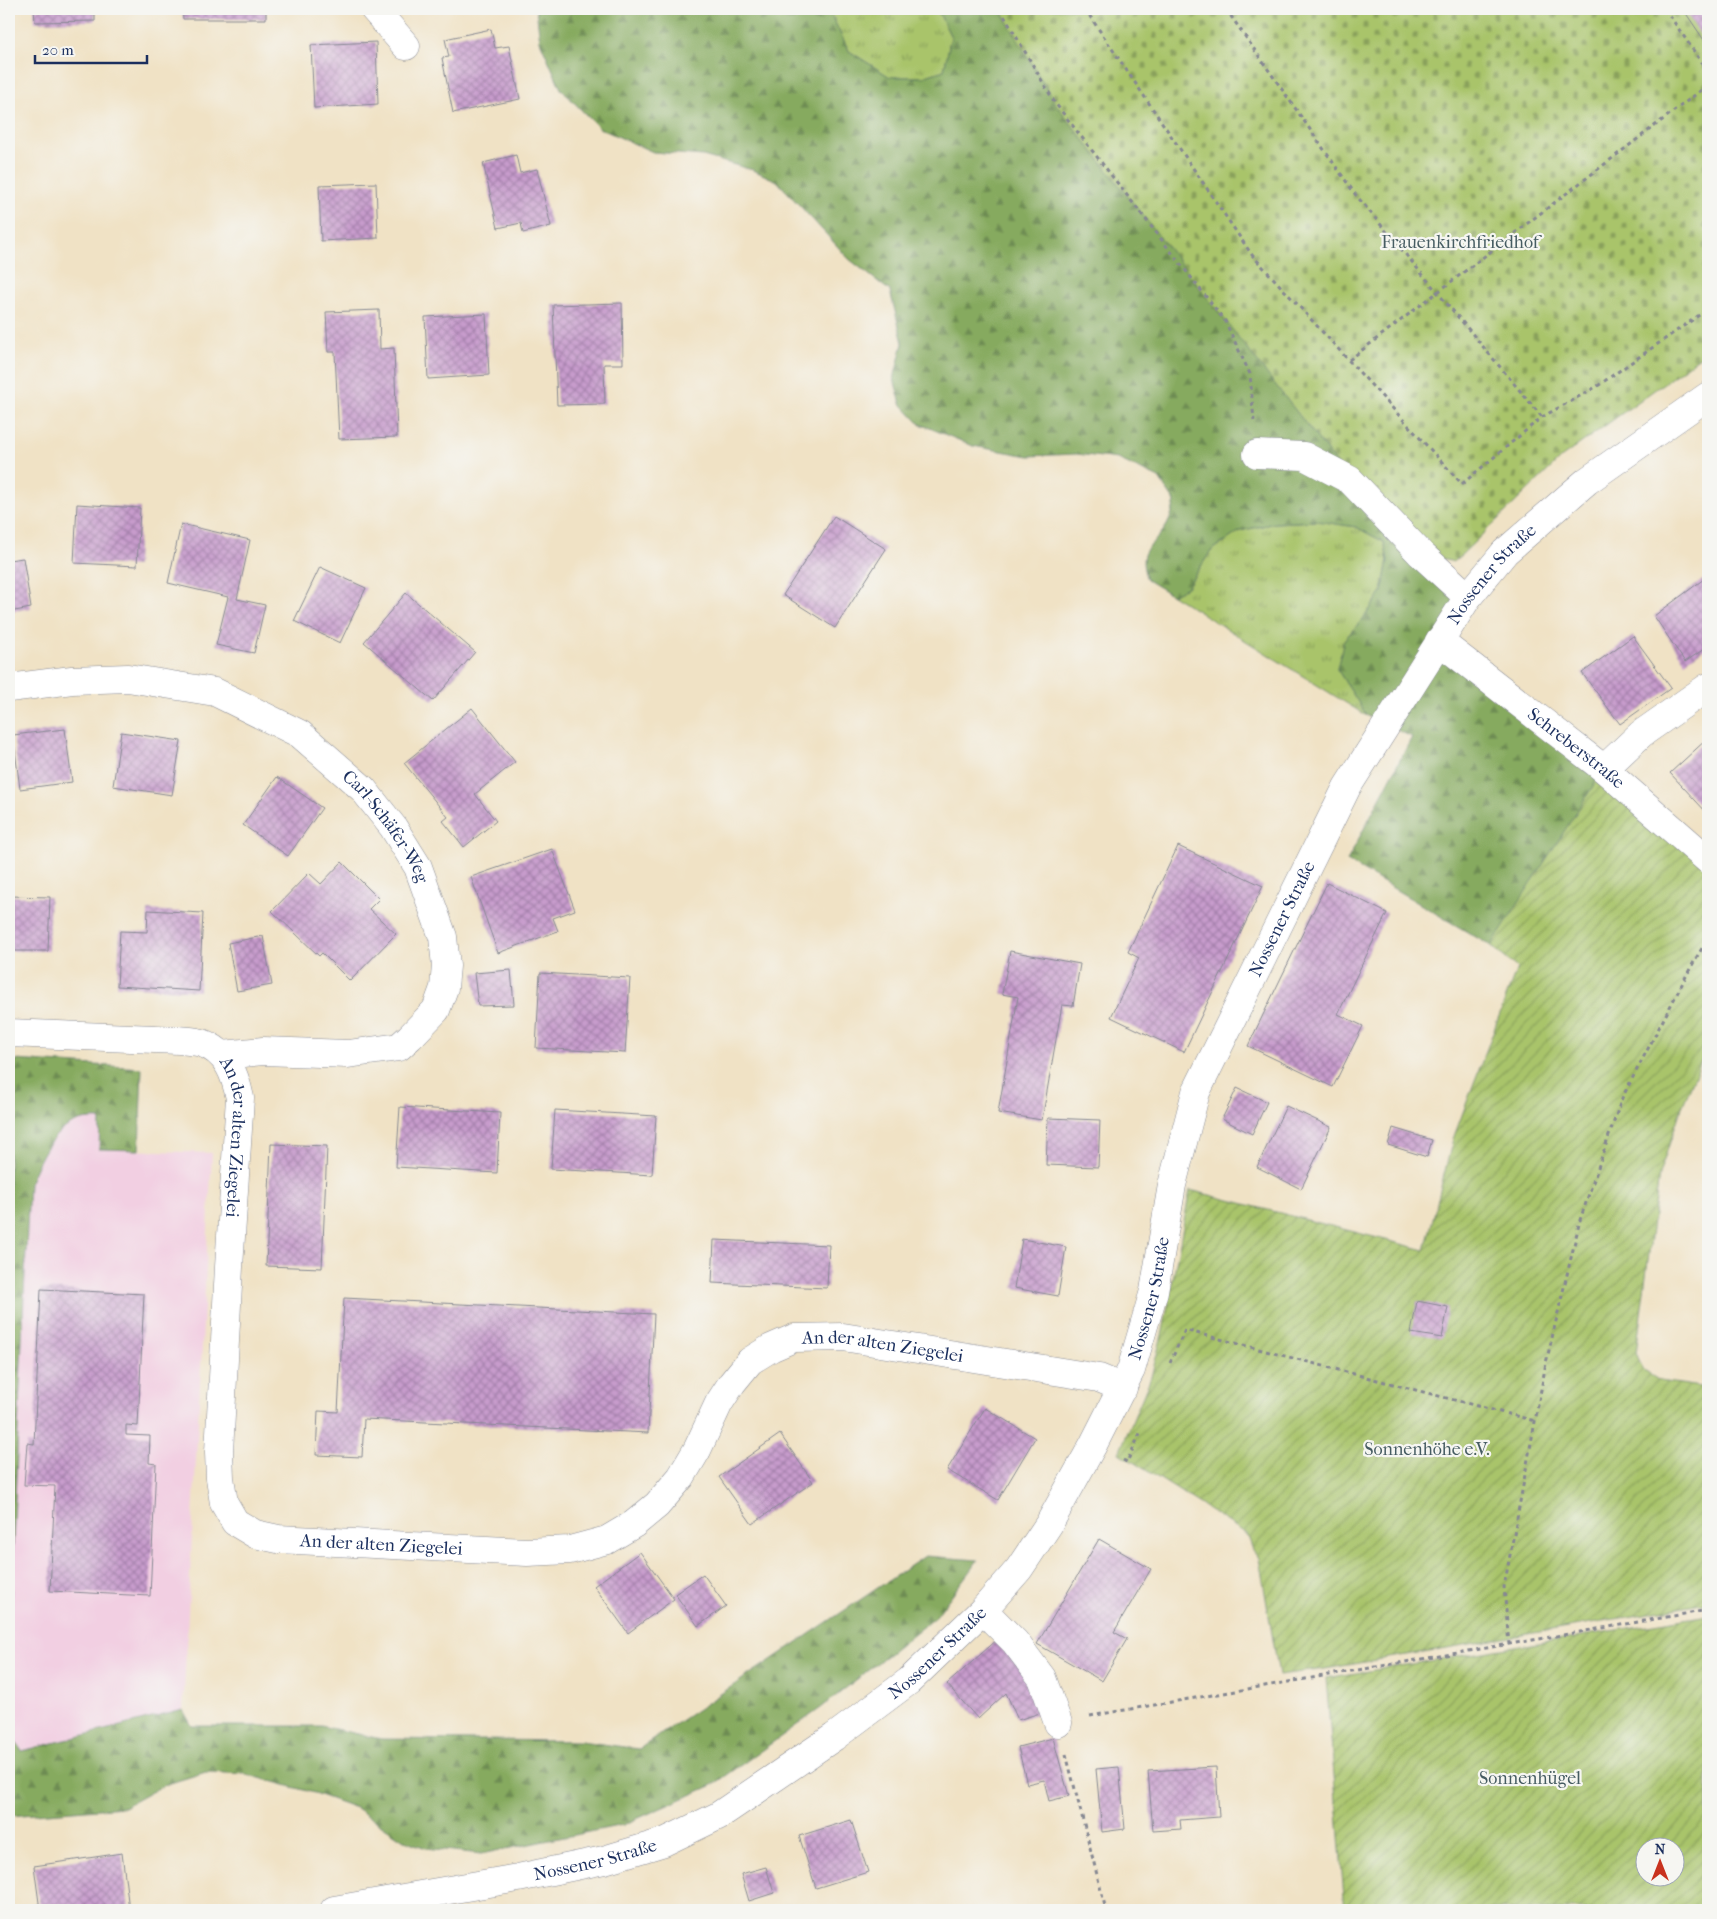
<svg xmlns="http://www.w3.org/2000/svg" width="1717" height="1919" font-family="'IM FELL French Canon',serif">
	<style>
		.built { fill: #f2cfe2 }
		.grass { fill: url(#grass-tufts); stroke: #627a64 }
		.forest { fill: url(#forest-firs); stroke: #506c5e }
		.cemetery { fill: url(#cemetery-stones); stroke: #627a64 }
		.garden { fill: url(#garden-furrows); stroke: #627a64; fill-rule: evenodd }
		.building { fill: url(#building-cross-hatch) }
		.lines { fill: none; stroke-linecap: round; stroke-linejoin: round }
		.minor-casing { stroke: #868892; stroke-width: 29 }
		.path { stroke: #868892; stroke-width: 3; stroke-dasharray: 4 4; stroke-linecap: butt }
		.minor { stroke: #fff; stroke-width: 28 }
		.labels { text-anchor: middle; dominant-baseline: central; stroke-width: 4.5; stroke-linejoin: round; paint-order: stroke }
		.park-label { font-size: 18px; fill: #465c62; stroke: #f6f6f2 }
		.street-label { font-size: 18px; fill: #1b2f5e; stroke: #f6f6f2 }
	</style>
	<defs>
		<pattern id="grass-tufts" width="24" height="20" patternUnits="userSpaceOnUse" patternTransform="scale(1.25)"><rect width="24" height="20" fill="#a9c46b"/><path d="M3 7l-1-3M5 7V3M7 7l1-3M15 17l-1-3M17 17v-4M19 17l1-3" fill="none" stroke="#89a05b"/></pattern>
		<pattern id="forest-firs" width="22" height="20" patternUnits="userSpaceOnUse" patternTransform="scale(1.25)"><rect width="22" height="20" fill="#86aa5f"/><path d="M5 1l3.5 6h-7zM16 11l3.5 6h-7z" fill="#6d8b52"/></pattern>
		<pattern id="cemetery-stones" width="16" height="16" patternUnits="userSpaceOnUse" patternTransform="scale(1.25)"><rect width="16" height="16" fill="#a9c46b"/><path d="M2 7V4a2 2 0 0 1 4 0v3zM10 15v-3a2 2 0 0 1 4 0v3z" fill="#89a05b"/></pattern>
		<pattern id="garden-furrows" width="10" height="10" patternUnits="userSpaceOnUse" patternTransform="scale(1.25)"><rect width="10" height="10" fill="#a9c46b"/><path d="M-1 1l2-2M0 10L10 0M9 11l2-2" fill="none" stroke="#89a05b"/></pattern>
		<pattern id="building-cross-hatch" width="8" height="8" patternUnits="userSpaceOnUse" patternTransform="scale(1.25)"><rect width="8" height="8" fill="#c79bcc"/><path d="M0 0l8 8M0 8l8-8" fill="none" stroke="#a17fa9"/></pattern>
	</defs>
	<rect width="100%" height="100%" fill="#f6f6f2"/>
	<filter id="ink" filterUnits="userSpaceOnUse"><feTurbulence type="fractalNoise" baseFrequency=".02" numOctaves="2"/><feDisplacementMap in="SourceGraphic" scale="10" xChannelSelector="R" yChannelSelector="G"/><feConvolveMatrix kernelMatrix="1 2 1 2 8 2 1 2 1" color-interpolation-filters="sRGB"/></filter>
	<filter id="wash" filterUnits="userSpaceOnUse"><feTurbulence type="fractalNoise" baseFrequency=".0096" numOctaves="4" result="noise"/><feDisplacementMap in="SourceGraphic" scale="20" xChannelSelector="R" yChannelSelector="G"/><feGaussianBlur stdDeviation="1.12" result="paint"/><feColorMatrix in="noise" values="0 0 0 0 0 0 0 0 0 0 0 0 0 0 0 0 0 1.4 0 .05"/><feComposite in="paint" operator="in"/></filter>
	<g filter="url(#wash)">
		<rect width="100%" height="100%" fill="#f0e2c5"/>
		<path class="built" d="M 85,1119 L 100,1119 L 99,1149 L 212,1153 L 183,1710 L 22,1751 L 9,1733 L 9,1634 L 29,1184 L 41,1154 L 62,1129 Z"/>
		<path class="grass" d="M 828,9 L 937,9 L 951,37 L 944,70 L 923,77 L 890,77 L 849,51 Z
			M 1317,521 L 1356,527 L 1384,542 L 1388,560 L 1382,592 L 1363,619 L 1344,640 L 1337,669 L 1367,716 L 1172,595 L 1187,587 L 1211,551 L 1240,531 L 1275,523 Z"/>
		<path class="forest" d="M 536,9 L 828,9 L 849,51 L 890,77 L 923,77 L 944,70 L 951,37 L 937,9 L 1000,9 L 1055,103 L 1350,480 L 1468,597 L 1440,641 L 1604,769 L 1491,946 L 1347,861 L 1412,737 L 1367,716 L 1337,669 L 1344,640 L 1363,619 L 1382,592 L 1388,560 L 1384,542 L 1356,527 L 1317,521 L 1275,523 L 1240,531 L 1211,551 L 1187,587 L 1172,595 L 1147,580 C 1135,546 1153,549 1167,525 C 1171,518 1173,509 1175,502 L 1159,478 L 1118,459 L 1077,454 L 1029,456 L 973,446 L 920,424 L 901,404 L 894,379 L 903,343 L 890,291 L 849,259 L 777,181 L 753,170 L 703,156 L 653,152 L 599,128 L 561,89 L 540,41 Z
			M 15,1060 L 142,1068 L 139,1150 L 99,1149 L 100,1119 C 58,1116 43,1151 29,1184 L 9,1634 L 9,1072 L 14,1072 Z
			M 925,1556 L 978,1560 L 936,1616 L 821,1708 L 713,1785 L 623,1825 L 481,1854 L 426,1848 L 404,1840 L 356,1808 L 314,1793 L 245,1774 L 206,1772 L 164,1785 L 124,1807 L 9,1816 L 9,1733 L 22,1751 L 183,1710 L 192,1726 L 321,1726 L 381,1739 L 581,1741 L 639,1749 Z"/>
		<path class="cemetery" d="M 1000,9 L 1708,9 L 1708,351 L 1562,457 L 1454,562 L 1421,554 L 1350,480 L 1055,103 Z"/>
		<path class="garden" d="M 1604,769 L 1708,860 L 1708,1045 L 1680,1112 L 1659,1175 L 1636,1353 L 1644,1371 L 1660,1381 L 1708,1388 L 1708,1603 L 1325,1669 L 1279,1675 L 1259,1558 L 1253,1550 L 1247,1534 L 1119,1453 L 1151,1377 L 1163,1331 L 1190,1190 L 1425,1250 L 1453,1139 L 1517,968 L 1491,946 Z
			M 1708,1615 L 1708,1910 L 1345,1910 L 1326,1678 ZM 1644,1846 L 1674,1846 L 1674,1876 L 1644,1876 Z"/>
		<g id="blocks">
			<path class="building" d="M 34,9 L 95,9 L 95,21 L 35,22 Z
				M 182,9 L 266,9 L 266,19 L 183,19 Z
				M 1683,9 L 1708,9 L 1708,46 Z
				M 491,29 L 495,48 L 509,46 L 520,99 L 453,113 L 442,58 L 449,57 L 445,39 Z
				M 376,42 L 378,104 L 314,108 L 311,45 Z
				M 516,155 L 520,173 L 537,169 L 551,226 L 523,233 L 521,223 L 498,228 L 483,163 Z
				M 376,183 L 378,238 L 321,241 L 319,185 Z
				M 622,303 L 623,364 L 604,364 L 605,404 L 557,405 L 553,305 Z
				M 379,310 L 380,349 L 394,348 L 397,437 L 339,439 L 335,352 L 328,352 L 326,312 Z
				M 486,314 L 489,375 L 428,379 L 425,317 Z
				M 77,504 L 140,508 L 137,566 L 74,563 Z
				M 834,516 L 886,549 L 835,628 L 783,595 Z
				M 181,524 L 250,540 L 237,599 L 265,605 L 254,653 L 216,645 L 228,597 L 168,583 Z
				M 23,558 L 31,608 L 9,612 L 9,560 Z
				M 320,567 L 366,588 L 340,643 L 294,621 Z
				M 1708,576 L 1708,653 L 1707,654 L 1704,649 L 1685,662 L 1654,616 Z
				M 406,593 L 475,652 L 433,701 L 364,642 Z
				M 1633,636 L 1671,688 L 1620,724 L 1582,673 Z
				M 472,708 L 515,762 L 475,794 L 496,821 L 464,847 L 443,821 L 448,817 L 404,763 Z
				M 65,729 L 72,782 L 20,789 L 13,735 Z
				M 121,732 L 181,741 L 172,795 L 113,786 Z
				M 1708,738 L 1708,814 L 1670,773 Z
				M 277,777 L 322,808 L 288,856 L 243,825 Z
				M 1178,846 L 1263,886 L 1184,1052 L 1111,1017 L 1139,958 L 1128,952 Z
				M 552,849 L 575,910 L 553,918 L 558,931 L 498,953 L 471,877 Z
				M 342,862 L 379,899 L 369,909 L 396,934 L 350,981 L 322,953 L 319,956 L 272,911 L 309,873 L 321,884 Z
				M 1327,883 L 1387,913 L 1338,1014 L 1363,1026 L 1333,1087 L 1248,1046 Z
				M 9,896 L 50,897 L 48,951 L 9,951 Z
				M 148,910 L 203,913 L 199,991 L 117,986 L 120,931 L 147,932 Z
				M 263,936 L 272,985 L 237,991 L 228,943 Z
				M 1010,951 L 1080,964 L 1073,1006 L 1062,1005 L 1042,1120 L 998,1113 L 1018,997 L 1002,994 Z
				M 511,970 L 514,1005 L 478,1006 L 474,973 Z
				M 540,973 L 630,978 L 625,1053 L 536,1048 Z
				M 1237,1088 L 1267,1102 L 1252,1134 L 1222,1119 Z
				M 1286,1106 L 1331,1127 L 1301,1189 L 1257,1167 Z
				M 400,1107 L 500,1113 L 497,1173 L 396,1167 Z
				M 555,1110 L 656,1116 L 652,1175 L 551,1169 Z
				M 1048,1118 L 1100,1120 L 1098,1167 L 1046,1165 Z
				M 1393,1128 L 1432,1140 L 1427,1157 L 1388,1145 Z
				M 271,1144 L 327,1146 L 322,1268 L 266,1266 Z
				M 1022,1239 L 1066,1247 L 1058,1296 L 1014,1288 Z
				M 714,1240 L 829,1245 L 827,1288 L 712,1283 Z
				M 41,1289 L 144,1294 L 138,1426 L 126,1425 L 126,1435 L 150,1436 L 149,1463 L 156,1464 L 150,1596 L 50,1591 L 55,1486 L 24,1485 L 27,1443 L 34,1444 Z
				M 344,1298 L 654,1314 L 648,1433 L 364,1419 L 362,1457 L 316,1455 L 318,1411 L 338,1412 Z
				M 1417,1301 L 1448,1307 L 1442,1338 L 1411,1333 Z
				M 985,1408 L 1035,1438 L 998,1500 L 947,1470 Z
				M 780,1434 L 813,1482 L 752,1524 L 719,1477 Z
				M 1099,1539 L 1151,1569 L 1114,1632 L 1127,1639 L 1102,1681 L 1037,1644 Z
				M 640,1552 L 674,1599 L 628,1633 L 594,1586 Z
				M 703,1574 L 726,1606 L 698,1626 L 675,1594 Z
				M 998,1639 L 1029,1672 L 1046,1711 L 1018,1720 L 1006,1693 L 978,1719 L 947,1684 Z
				M 1053,1738 L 1069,1796 L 1049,1801 L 1044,1780 L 1027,1784 L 1018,1747 Z
				M 1119,1767 L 1125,1829 L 1102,1832 L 1096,1769 Z
				M 1216,1767 L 1219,1817 L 1180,1820 L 1181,1829 L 1153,1831 L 1148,1771 Z
				M 851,1820 L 868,1872 L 816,1888 L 799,1836 Z
				M 122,1853 L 129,1909 L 40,1910 L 34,1866 Z
				M 766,1867 L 774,1893 L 749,1901 L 741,1874 Z"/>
		</g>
	</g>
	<g filter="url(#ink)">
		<use href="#blocks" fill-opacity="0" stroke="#868892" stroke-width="1"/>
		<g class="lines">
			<g class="minor-casing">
				<g id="minor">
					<path d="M 374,9 L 406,46"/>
					<path d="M 1257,454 L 1304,456 L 1350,480 L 1421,554 L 1468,597"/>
					<path id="s1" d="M 1439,641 L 1604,769 L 1708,860"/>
					<path id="s2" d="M 9,688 L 72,680 L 128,678 L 215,692 L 300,734 L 363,789 L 393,827 L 418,867 L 443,937 L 446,966 L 444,988 L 436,1010 L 410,1037 L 399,1047 L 348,1054 L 263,1051 L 223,1055"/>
					<path d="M 1604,769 L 1641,734 L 1708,687"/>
					<path id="s3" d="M 9,1033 L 179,1040 C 186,1041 195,1041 202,1043 C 228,1052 235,1075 240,1098 L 229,1267 L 219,1452 L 220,1478 L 224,1503 L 235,1522 L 255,1534 L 278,1539 L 527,1552 L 570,1550 L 607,1540 L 634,1524 L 657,1505 L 681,1477 L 697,1450 L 719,1403 L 732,1383 L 750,1361 L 771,1348 L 794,1338 L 843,1337 L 1099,1378 L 1123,1388"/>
					<path d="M 983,1610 L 1015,1642 L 1042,1678 L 1058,1723"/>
					<path id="s4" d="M 334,1910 L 518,1878 L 604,1860 L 664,1842 L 718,1816 L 834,1737 L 909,1681 L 983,1610 L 1019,1569 L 1049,1524 L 1093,1445 L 1131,1370 L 1154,1291 L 1172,1185 L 1196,1092 L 1347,787 L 1468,597 L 1505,552 L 1587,481 L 1708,396"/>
				</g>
			</g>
			<path class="path" d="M 1000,9 L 1055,103 L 1225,321 L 1250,374 L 1254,421
				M 1085,9 L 1252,255 L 1462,484 L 1542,417 L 1596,387 L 1708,309
				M 1226,9 L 1355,194 L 1542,417
				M 1665,9 L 1702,63 L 1708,67
				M 1349,360 L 1708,85
				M 1170,1363 L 1185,1330 L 1535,1421
				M 1123,1460 L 1127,1462 L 1141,1431
				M 1509,1645 L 1504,1587 L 1546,1363 L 1580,1220 L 1622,1098 L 1691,967 L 1708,938
				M 1090,1716 L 1708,1610
				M 1066,1754 L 1106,1910"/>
			<use href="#minor" class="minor"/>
		</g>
	</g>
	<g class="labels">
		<g class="park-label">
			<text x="1460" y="242">Frauenkirchfriedhof</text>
			<text x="1427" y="1449">Sonnenhöhe e.V.</text>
			<text x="1530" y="1778">Sonnenhügel</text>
		</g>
		<g class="street-label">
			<text stroke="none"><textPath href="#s4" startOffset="1901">Nossener Straße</textPath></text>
			<text stroke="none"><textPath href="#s1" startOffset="174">Schreberstraße</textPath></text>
			<text stroke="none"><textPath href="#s2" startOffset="430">Carl-Schäfer-Weg</textPath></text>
			<text stroke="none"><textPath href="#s4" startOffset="1496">Nossener Straße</textPath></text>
			<text stroke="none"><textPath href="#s3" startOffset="302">An der alten Ziegelei</textPath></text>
			<text stroke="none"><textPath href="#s4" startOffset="1091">Nossener Straße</textPath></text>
			<text stroke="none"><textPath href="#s3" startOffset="1442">An der alten Ziegelei</textPath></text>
			<text stroke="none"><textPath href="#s3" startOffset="842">An der alten Ziegelei</textPath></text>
			<text stroke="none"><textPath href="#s4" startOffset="671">Nossener Straße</textPath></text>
			<text stroke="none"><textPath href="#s4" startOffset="266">Nossener Straße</textPath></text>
		</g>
	</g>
	<rect width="1717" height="1919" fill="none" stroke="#f6f6f2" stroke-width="30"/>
	<g transform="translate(1660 1862)"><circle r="24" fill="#f6f6f2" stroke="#9ea6b7"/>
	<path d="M0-4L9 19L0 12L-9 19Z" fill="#c8321e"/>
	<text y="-8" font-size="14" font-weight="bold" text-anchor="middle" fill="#1b2f5e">N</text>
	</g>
	<path d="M35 55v8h112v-8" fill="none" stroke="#1b2f5e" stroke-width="2.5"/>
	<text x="42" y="55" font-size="15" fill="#1b2f5e" stroke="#f6f6f2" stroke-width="4" paint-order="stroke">20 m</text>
</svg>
